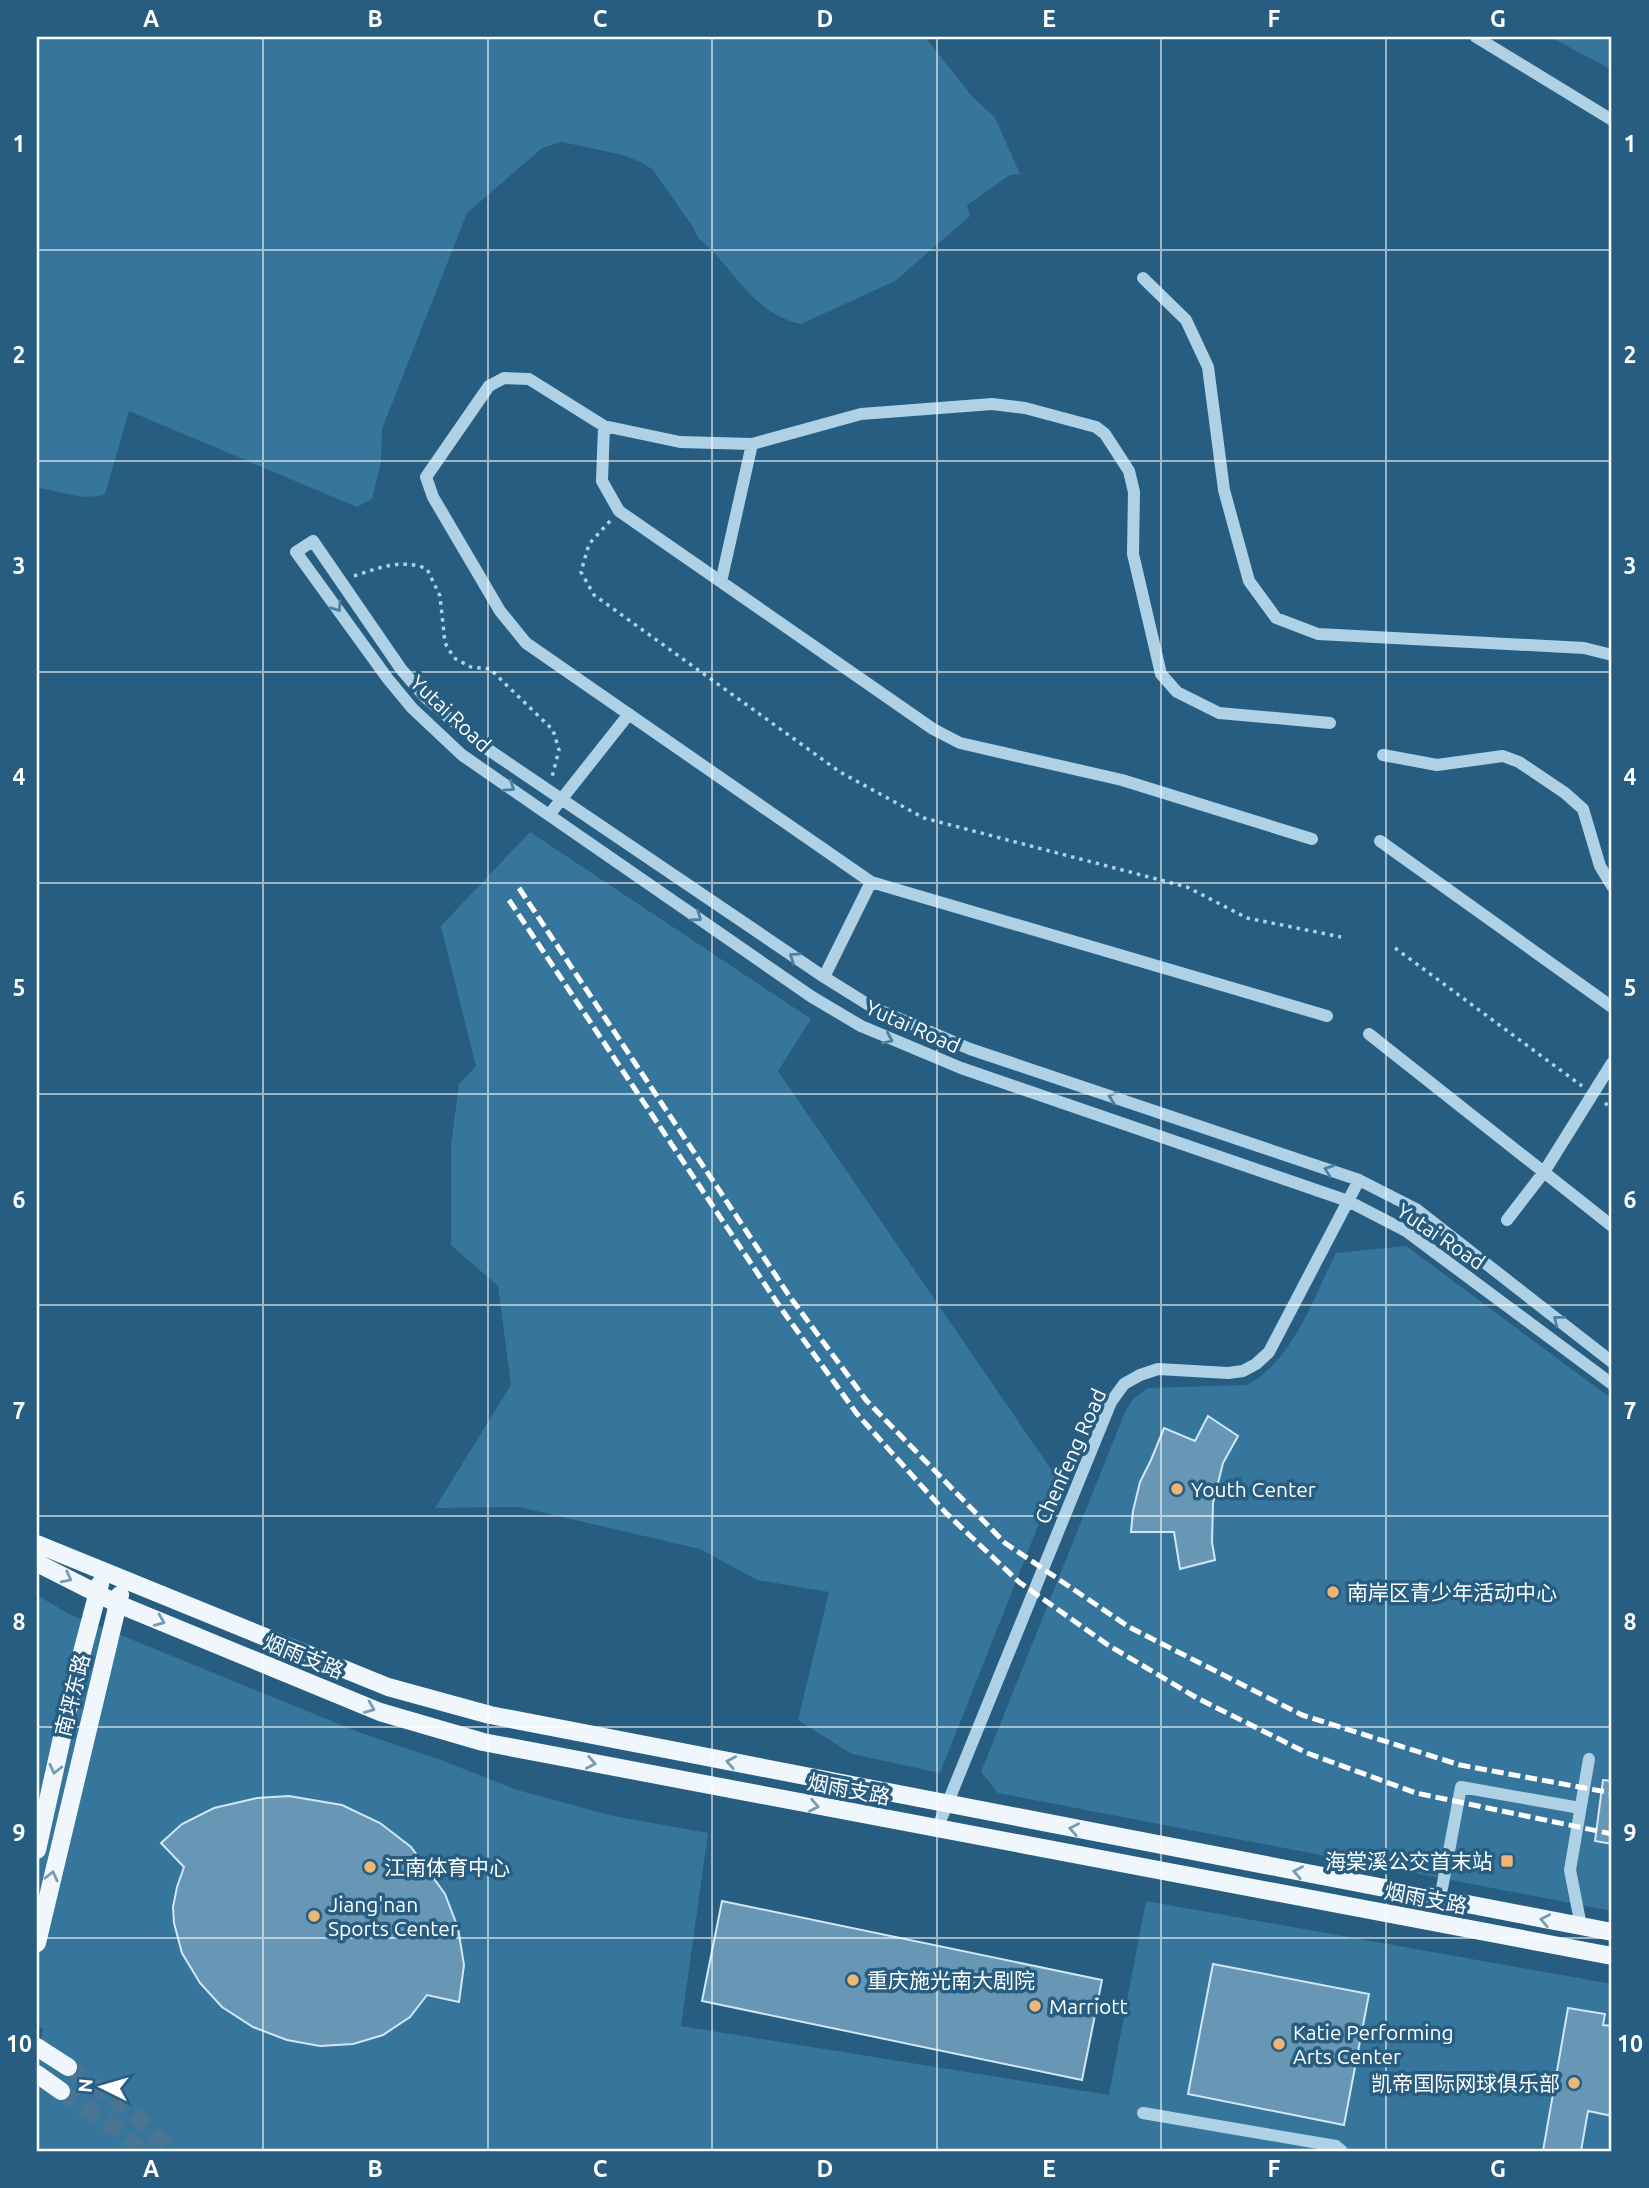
<svg xmlns="http://www.w3.org/2000/svg" width="1649" height="2188" font-family="Ubuntu,'Noto Sans SC',sans-serif">
	<style>
		.green { fill: #37769c }
		.building { fill: #6797b5; stroke: #d1e7f5; stroke-width: 2 }
		.lines { fill: none; stroke-linecap: round; stroke-linejoin: round }
		.major-tunnel { stroke: #477593; stroke-width: 18; stroke-dasharray: 18 9; stroke-linecap: butt }
		.path { stroke: #aed1e6; stroke-width: 3.5; stroke-dasharray: 3.5 5; stroke-linecap: butt }
		.minor { stroke: #aed1e6; stroke-width: 12 }
		.major { stroke: #eff7fd; stroke-width: 18 }
		.rail { stroke: #fff; stroke-width: 5; stroke-dasharray: 12 5; stroke-linecap: butt }
		.oneway { stroke: #4f809f }
		.oneway2 { stroke: #769bb2 }
		.grid { fill: none; stroke: #fff; stroke-width: 2; stroke-opacity: 0.55 }
		.poi-dot { fill: #efb673; stroke: #265d80; stroke-width: 2.5 }
		.labels { text-anchor: middle; dominant-baseline: central; stroke-width: 7; stroke-linejoin: round; paint-order: stroke }
		.street-label { font-size: 21px; fill: #fff; stroke: #265d80 }
		.poi-label { font-size: 21px; fill: #fff; stroke: #265d80; text-anchor: start }
		.neatline { fill: none; stroke: #fff; stroke-width: 2.5 }
		.grid-label { font-size: 23px; text-anchor: middle; font-weight: bold; fill: #fff }
	</style>
	<rect width="100%" height="100%" fill="#265d80"/>
	<path class="green" d="M 37,37 L 925,37 L 971,95 L 995,118 L 1020,174 L 1010,175 L 967,205 L 970,216 L 895,281 L 801,324 C 751,313 735,268 698,238 L 693,227 L 653,170 L 643,163 L 623,155 L 562,142 L 542,148 L 467,213 L 382,429 L 381,462 L 372,499 L 357,507 L 129,411 L 105,494 C 83,502 59,490 37,488 Z
		M 1550,37 L 1612,37 L 1612,70 Z
		M 530,832 L 811,1019 L 778,1071 L 1057,1478 L 940,1773 L 852,1754 L 798,1720 L 829,1592 L 757,1580 L 700,1549 L 519,1507 L 435,1508 L 511,1385 L 498,1286 L 451,1245 L 451,1145 L 459,1084 L 476,1066 L 441,926 Z
		M 1406,1246 L 1612,1399 L 1612,1911 L 998,1793 L 981,1772 L 1125,1412 L 1133,1399 L 1148,1388 L 1246,1385 C 1293,1362 1313,1298 1336,1253 Z
		M 37,1595 L 69,1614 L 361,1733 L 441,1760 L 517,1790 L 613,1816 L 708,1833 L 681,2026 L 1109,2095 L 1146,1901 L 1612,1984 L 1612,2151 L 37,2151 L 37,2057 L 43,2029 L 37,2025 Z"/>
	<path class="building" d="M 1208,1416 L 1238,1436 L 1223,1463 L 1213,1503 L 1212,1542 L 1215,1560 L 1180,1569 L 1174,1532 L 1131,1532 L 1133,1511 L 1140,1482 L 1151,1460 L 1164,1428 L 1195,1441 Z
		M 1603,1780 L 1612,1781 L 1612,1844 L 1595,1841 Z
		M 289,1796 L 342,1805 L 380,1823 L 411,1847 L 445,1894 L 458,1928 L 464,1965 L 459,2002 L 427,1995 L 410,2017 L 383,2035 L 353,2044 L 320,2046 L 287,2040 L 253,2027 L 222,2007 L 200,1983 L 182,1953 L 174,1923 L 173,1907 L 177,1887 L 184,1867 L 161,1843 L 182,1824 L 214,1808 L 257,1798 Z
		M 722,1901 L 1102,1980 L 1082,2080 L 702,2001 Z
		M 1213,1964 L 1369,1994 L 1344,2125 L 1188,2094 Z
		M 1568,2008 L 1605,2014 L 1603,2025 L 1612,2026 L 1612,2116 L 1588,2111 L 1581,2151 L 1543,2151 Z"/>
	<g class="lines">
		<path class="major-tunnel" d="M 68,2067 L 130,2110 L 171,2151
			M 61,2091 L 115,2128 L 140,2151"/>
		<path class="path" d="M 610,521 L 589,544 L 581,572 L 594,595 L 840,772 L 924,818 L 1187,887 L 1247,918 L 1341,937
			M 354,576 C 378,568 403,558 427,569 L 440,596 L 445,643 L 454,658 L 471,667 L 490,669 L 553,730 L 559,750 L 552,777
			M 1395,948 L 1582,1086
			M 1605,1103 L 1612,1109"/>
		<path class="minor" d="M 1476,37 L 1612,120
			M 1143,278 L 1186,320 L 1208,367 L 1224,490 L 1249,581 L 1276,618 L 1318,634 L 1584,648 L 1612,655
			M 604,426 L 602,481 L 619,511 L 933,729 L 960,743 L 1122,780 L 1312,839
			M 721,582 L 752,444
			M 1383,755 L 1437,765 L 1503,756 L 1519,762 L 1565,793 L 1583,809 L 1600,866 L 1612,886
			M 549,815 L 629,714
			M 1380,841 L 1612,1007
			M 824,977 L 871,882
			M 1327,1016 L 871,882 L 526,643 L 500,611 L 433,497 L 426,477 L 489,386 L 504,378 L 529,379 L 604,426 L 680,442 L 752,444 L 861,414 L 992,404 L 1025,408 L 1096,427 L 1105,434 L 1129,471 L 1134,492 L 1133,554 L 1161,674 L 1177,692 L 1219,713 L 1330,723
			M 1369,1034 L 1612,1226
			M 1507,1220 L 1544,1172 L 1612,1063
			M 1612,1362 L 1416,1209 L 1359,1180 L 970,1049 L 872,1007 L 824,977 L 477,742 L 425,697 L 401,669 L 313,541 L 296,552 L 388,679 L 412,708 L 462,755 L 812,997 L 861,1026 L 961,1068 L 1348,1201 L 1406,1231 L 1612,1384
			M 937,1829 L 1111,1402 L 1124,1384 L 1140,1375 L 1158,1369 L 1228,1373 L 1243,1371 L 1256,1364 L 1269,1352 L 1359,1180
			M 1440,1899 L 1461,1787 L 1580,1808
			M 1581,1926 L 1570,1870 L 1589,1759
			M 1143,2113 L 1336,2146 L 1342,2151"/>
		<path class="major" d="M 37,1544 L 388,1687 L 490,1715 L 1612,1932
			M 37,1563 L 118,1604 L 380,1712 L 483,1742 L 1612,1956
			M 37,1850 L 75,1679 L 100,1584
			M 37,1943 L 120,1595
			M 37,2047 L 68,2067
			M 37,2074 L 61,2091"/>
		<path class="rail" d="M 519,888 L 790,1297 L 866,1400 L 1005,1543 L 1129,1627 L 1302,1715 L 1460,1765 L 1612,1793
			M 509,900 L 780,1307 L 857,1414 L 946,1513 L 1019,1582 L 1108,1645 L 1197,1698 L 1307,1753 L 1416,1793 L 1612,1834"/>
	</g>
	<defs><path id="oneway-chevron" d="M-2-3.5L2.5 0L-2 3.5" fill="none" stroke-width="1.6" stroke-linecap="round" stroke-linejoin="round" transform="scale(1.75)"/></defs>
	<g class="oneway">
		<use href="#oneway-chevron" transform="translate(337 607) rotate(55)"/>
		<use href="#oneway-chevron" transform="translate(510 787) rotate(34)"/>
		<use href="#oneway-chevron" transform="translate(697 917) rotate(35)"/>
		<use href="#oneway-chevron" transform="translate(794 957) rotate(-146)"/>
		<use href="#oneway-chevron" transform="translate(888 1039) rotate(24)"/>
		<use href="#oneway-chevron" transform="translate(1113 1097) rotate(-161)"/>
		<use href="#oneway-chevron" transform="translate(1329 1170) rotate(-161)"/>
		<use href="#oneway-chevron" transform="translate(1558 1320) rotate(-142)"/>
	</g>
	<g class="oneway2">
		<use href="#oneway-chevron" transform="translate(67 1578) rotate(27)"/>
		<use href="#oneway-chevron" transform="translate(160 1621) rotate(22)"/>
		<use href="#oneway-chevron" transform="translate(370 1708) rotate(22)"/>
		<use href="#oneway-chevron" transform="translate(731 1762) rotate(-169)"/>
		<use href="#oneway-chevron" transform="translate(591 1763) rotate(11)"/>
		<use href="#oneway-chevron" transform="translate(55 1769) rotate(103)"/>
		<use href="#oneway-chevron" transform="translate(814 1806) rotate(11)"/>
		<use href="#oneway-chevron" transform="translate(1074 1829) rotate(-169)"/>
		<use href="#oneway-chevron" transform="translate(1298 1872) rotate(-169)"/>
		<use href="#oneway-chevron" transform="translate(52 1876) rotate(-77)"/>
		<use href="#oneway-chevron" transform="translate(1545 1920) rotate(-169)"/>
	</g>
	<path class="grid" d="M 263,37 L 263,2151M 488,37 L 488,2151M 712,37 L 712,2151M 937,37 L 937,2151M 1161,37 L 1161,2151M 1386,37 L 1386,2151M 37,250 L 1612,250M 37,461 L 1612,461M 37,672 L 1612,672M 37,883 L 1612,883M 37,1094 L 1612,1094M 37,1305 L 1612,1305M 37,1516 L 1612,1516M 37,1727 L 1612,1727M 37,1938 L 1612,1938"/>
	<g class="poi-dot">
		<circle cx="1177" cy="1489" r="7"/>
		<circle cx="1333" cy="1592" r="7"/>
		<rect x="1500" y="1854" width="14" height="14" rx="3.5"/>
		<circle cx="370" cy="1867" r="7"/>
		<circle cx="314" cy="1916" r="7"/>
		<circle cx="853" cy="1980" r="7"/>
		<circle cx="1035" cy="2006" r="7"/>
		<circle cx="1279" cy="2044" r="7"/>
		<circle cx="1574" cy="2083" r="7"/>
	</g>
	<g class="labels">
		<g class="street-label">
			<text transform="translate(451 713) rotate(43)">Yutai Road</text>
			<text transform="translate(913 1026) rotate(24)">Yutai Road</text>
			<text transform="translate(1441 1236) rotate(34)">Yutai Road</text>
			<text transform="translate(1070 1456) rotate(-66)">Chenfeng Road</text>
			<text transform="translate(304 1656) rotate(22)">烟雨支路</text>
			<text transform="translate(72 1695) rotate(-76)">南坪东路</text>
			<text transform="translate(849 1789) rotate(11)">烟雨支路</text>
			<text transform="translate(1426 1898) rotate(11)">烟雨支路</text>
		</g>
		<g class="poi-label">
			<text x="1191" y="1489">Youth Center</text>
			<text x="1347" y="1592">南岸区青少年活动中心</text>
			<text x="1493" y="1861" text-anchor="end">海棠溪公交首末站</text>
			<text x="384" y="1867">江南体育中心</text>
			<text x="328" y="1904">Jiang'nan<tspan x="328" dy="24">Sports Center</tspan></text>
			<text x="867" y="1980">重庆施光南大剧院</text>
			<text x="1049" y="2006">Marriott</text>
			<text x="1293" y="2032">Katie Performing<tspan x="1293" dy="24">Arts Center</tspan></text>
			<text x="1560" y="2083" text-anchor="end">凯帝国际网球俱乐部</text>
		</g>
	</g>
	<rect width="1649" height="2188" fill="none" stroke="#265d80" stroke-width="77"/>
	<g transform="translate(102 2087) rotate(275)" stroke="#265d80" stroke-width="5" paint-order="stroke">
	<path d="M0-5L12 26L0 18L-12 26Z" fill="#ffffff"/>
	<text y="-10" font-size="19" font-weight="bold" text-anchor="middle" fill="#ffffff">N</text>
	</g>
	<rect x="38" y="38" width="1572" height="2112" class="neatline"/>
	<g class="grid-label">
		<text x="151" y="27">A</text>
		<text x="375" y="27">B</text>
		<text x="600" y="27">C</text>
		<text x="825" y="27">D</text>
		<text x="1049" y="27">E</text>
		<text x="1274" y="27">F</text>
		<text x="1498" y="27">G</text>
		<text x="19" y="152">1</text>
		<text x="1630" y="152">1</text>
		<text x="19" y="363">2</text>
		<text x="1630" y="363">2</text>
		<text x="19" y="574">3</text>
		<text x="1630" y="574">3</text>
		<text x="19" y="785">4</text>
		<text x="1630" y="785">4</text>
		<text x="19" y="996">5</text>
		<text x="1630" y="996">5</text>
		<text x="19" y="1208">6</text>
		<text x="1630" y="1208">6</text>
		<text x="19" y="1419">7</text>
		<text x="1630" y="1419">7</text>
		<text x="19" y="1630">8</text>
		<text x="1630" y="1630">8</text>
		<text x="19" y="1841">9</text>
		<text x="1630" y="1841">9</text>
		<text x="19" y="2052">10</text>
		<text x="1630" y="2052">10</text>
		<text x="151" y="2177">A</text>
		<text x="375" y="2177">B</text>
		<text x="600" y="2177">C</text>
		<text x="825" y="2177">D</text>
		<text x="1049" y="2177">E</text>
		<text x="1274" y="2177">F</text>
		<text x="1498" y="2177">G</text>
	</g>
</svg>
